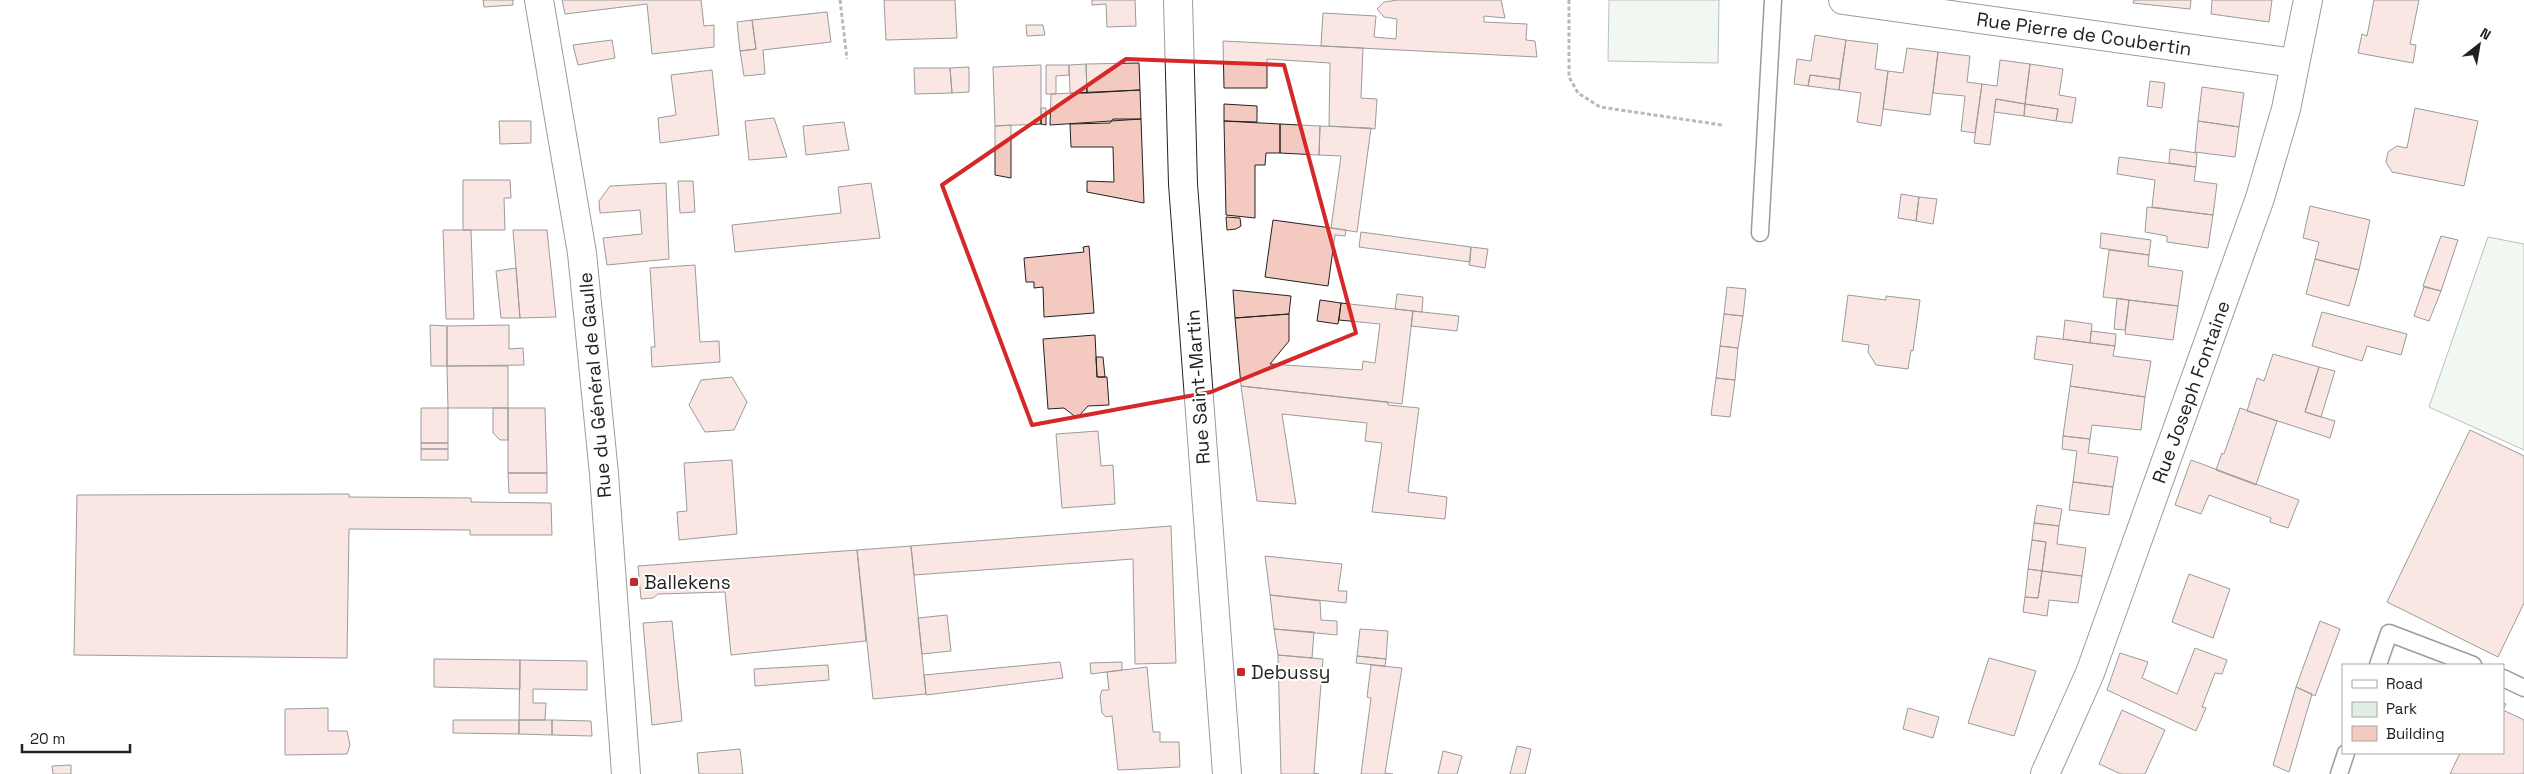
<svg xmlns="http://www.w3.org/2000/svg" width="2524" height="774" font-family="'Space Grotesk',sans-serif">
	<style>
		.green { fill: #e0efe3; stroke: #6f6f6f }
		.building { fill: #f3c9c0; stroke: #222 }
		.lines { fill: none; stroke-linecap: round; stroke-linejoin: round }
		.service-casing { stroke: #222; stroke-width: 19 }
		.minor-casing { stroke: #222; stroke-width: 30 }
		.secondary-casing { stroke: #222; stroke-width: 30 }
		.path { stroke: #646464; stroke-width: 3; stroke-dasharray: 4 2.5; stroke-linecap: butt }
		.service { stroke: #fff; stroke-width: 16 }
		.minor { stroke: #fff; stroke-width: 28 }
		.secondary { stroke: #fff; stroke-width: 28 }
		.marked { fill: none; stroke: #d62828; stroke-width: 4; stroke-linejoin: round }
		.poi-dot { fill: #c62828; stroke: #fff; stroke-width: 2 }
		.labels { text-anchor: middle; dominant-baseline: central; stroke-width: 4; stroke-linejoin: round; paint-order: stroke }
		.street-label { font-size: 19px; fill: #222; stroke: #fff }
		.poi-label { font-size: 19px; fill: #222; stroke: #fff; text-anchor: start }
	</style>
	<rect width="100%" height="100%" fill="#fff"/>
	<path class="green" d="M 1609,0 L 1719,0 L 1718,63 L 1608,61 Z
		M 2488,237 L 2524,244 L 2524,450 L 2429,407 Z"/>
	<path class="building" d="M 483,0 L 513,0 L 513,5 L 484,7 Z
		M 562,0 L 701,0 L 704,26 L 714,25 L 714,47 L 652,54 L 647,4 L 565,14 Z
		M 884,0 L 955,0 L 957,38 L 886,40 Z
		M 1092,0 L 1135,0 L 1136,26 L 1107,27 L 1106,4 L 1092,5 Z
		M 1398,0 L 1501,0 L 1505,18 L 1484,16 L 1484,22 L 1527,24 L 1526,40 L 1535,41 L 1537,57 L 1321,46 L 1323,13 L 1376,16 L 1374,37 L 1396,39 L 1397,19 L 1384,17 L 1377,9 L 1384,2 Z
		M 2134,0 L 2191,0 L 2190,9 L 2133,3 Z
		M 2212,0 L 2272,0 L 2269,22 L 2211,14 Z
		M 2374,0 L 2419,0 L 2410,44 L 2416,45 L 2413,63 L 2358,53 L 2362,34 L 2367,36 Z
		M 827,12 L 831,42 L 763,50 L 765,74 L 744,76 L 740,51 L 756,49 L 752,20 Z
		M 752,20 L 756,49 L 740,51 L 737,22 Z
		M 1026,25 L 1043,25 L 1045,35 L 1027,36 Z
		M 1815,35 L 1846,40 L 1840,79 L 1810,75 L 1808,86 L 1794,84 L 1797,59 L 1811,61 Z
		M 612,40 L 615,58 L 578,65 L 573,45 Z
		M 1846,40 L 1878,44 L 1875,69 L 1888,71 L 1881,126 L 1857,122 L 1861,93 L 1839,90 Z
		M 1223,41 L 1363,48 L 1361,98 L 1377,99 L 1375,129 L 1329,126 L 1330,63 L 1267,59 L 1267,88 L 1224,88 Z
		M 1907,48 L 1938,52 L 1930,115 L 1883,109 L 1888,71 L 1903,73 Z
		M 1938,52 L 1970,56 L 1967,82 L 1982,84 L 1975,133 L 1961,131 L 1965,96 L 1933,93 Z
		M 2000,60 L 2030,64 L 2025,104 L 1996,99 L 1990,145 L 1974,143 L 1982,84 L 1997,86 Z
		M 1139,63 L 1140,90 L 1087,93 L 1086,64 Z
		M 1086,64 L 1087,93 L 1070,93 L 1069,65 Z
		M 2030,64 L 2063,69 L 2059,95 L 2076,98 L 2072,123 L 2056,121 L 2058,109 L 2025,104 Z
		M 1041,65 L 1041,124 L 995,126 L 993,67 Z
		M 1046,65 L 1069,65 L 1069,75 L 1056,76 L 1056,94 L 1046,94 Z
		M 969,67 L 969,92 L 952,93 L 950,68 Z
		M 914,68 L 950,68 L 952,93 L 915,94 Z
		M 712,70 L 719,135 L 660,143 L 658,118 L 676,115 L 671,75 Z
		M 1810,75 L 1840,79 L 1839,90 L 1808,86 Z
		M 2150,81 L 2165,83 L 2162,108 L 2147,106 Z
		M 2202,87 L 2244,93 L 2239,127 L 2198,121 Z
		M 1140,90 L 1141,119 L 1050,125 L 1051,94 Z
		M 1996,99 L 2025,104 L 2024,116 L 1994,112 Z
		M 1224,104 L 1257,106 L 1257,122 L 1224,121 Z
		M 2025,104 L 2058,109 L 2056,121 L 2024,116 Z
		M 1041,108 L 1046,108 L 1046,125 L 1041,124 Z
		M 2415,108 L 2478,121 L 2464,186 L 2392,172 L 2386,162 L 2388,152 L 2397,146 L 2407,148 Z
		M 774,118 L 787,157 L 749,160 L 745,121 Z
		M 1113,119 L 1141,119 L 1144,203 L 1087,192 L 1087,181 L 1114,182 L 1113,147 L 1071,147 L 1070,124 L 1110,123 Z
		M 499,121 L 531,121 L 531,143 L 500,144 Z
		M 1224,121 L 1280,124 L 1280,153 L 1266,153 L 1265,165 L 1255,165 L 1255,218 L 1226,215 Z
		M 2198,121 L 2239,127 L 2235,157 L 2195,152 Z
		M 844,122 L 849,150 L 806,155 L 803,126 Z
		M 1280,124 L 1320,126 L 1319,155 L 1280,153 Z
		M 1011,125 L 1011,178 L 995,175 L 995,126 Z
		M 1320,126 L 1371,128 L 1357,232 L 1331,228 L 1341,156 L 1319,155 Z
		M 2170,149 L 2197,153 L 2196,167 L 2169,163 Z
		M 2119,157 L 2196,167 L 2194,181 L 2217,184 L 2213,215 L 2152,207 L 2155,180 L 2117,174 Z
		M 463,180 L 510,180 L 511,198 L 504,198 L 505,230 L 463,230 Z
		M 678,181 L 693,181 L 695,212 L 680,213 Z
		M 666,183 L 669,259 L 607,265 L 603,238 L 642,234 L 640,210 L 600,213 L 599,201 L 610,186 Z
		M 871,183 L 880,238 L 735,252 L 732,225 L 841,213 L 838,187 Z
		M 1901,194 L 1919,197 L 1916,221 L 1898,218 Z
		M 1919,197 L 1937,199 L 1933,224 L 1916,221 Z
		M 2310,206 L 2370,220 L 2359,270 L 2315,259 L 2319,242 L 2303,238 Z
		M 2147,207 L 2213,215 L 2208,248 L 2167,242 L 2167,236 L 2145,232 Z
		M 1226,217 L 1240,218 L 1241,226 L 1236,229 L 1227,230 Z
		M 1273,220 L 1346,230 L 1345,236 L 1335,235 L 1328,286 L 1265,277 Z
		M 443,230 L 471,230 L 474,319 L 446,319 Z
		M 513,230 L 547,230 L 556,317 L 520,318 Z
		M 1361,232 L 1471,247 L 1470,262 L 1359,247 Z
		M 2101,233 L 2151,240 L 2149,255 L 2100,248 Z
		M 2441,236 L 2458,240 L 2441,291 L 2423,286 Z
		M 1089,246 L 1094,313 L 1044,317 L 1043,287 L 1034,288 L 1034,282 L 1026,282 L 1024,258 L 1084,252 L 1083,247 Z
		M 1471,247 L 1488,249 L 1485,268 L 1469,265 Z
		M 2109,250 L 2149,255 L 2148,266 L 2183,271 L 2178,306 L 2103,297 Z
		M 2315,259 L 2359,270 L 2349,306 L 2306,294 Z
		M 695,265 L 700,342 L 719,341 L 720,362 L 652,367 L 651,347 L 655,347 L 650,268 Z
		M 516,268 L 520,318 L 501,318 L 496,271 Z
		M 1727,287 L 1746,289 L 1743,316 L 1724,314 Z
		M 2424,287 L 2441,291 L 2429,321 L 2414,316 Z
		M 1233,290 L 1291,296 L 1289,314 L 1235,318 Z
		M 1397,294 L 1423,297 L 1422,312 L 1395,309 Z
		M 1848,295 L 1886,300 L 1886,296 L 1920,300 L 1913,351 L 1911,350 L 1908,369 L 1876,365 L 1868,352 L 1869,345 L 1842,341 Z
		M 2117,298 L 2129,300 L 2125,330 L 2114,329 Z
		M 1320,300 L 1341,303 L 1338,324 L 1317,321 Z
		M 2129,300 L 2178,306 L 2173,340 L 2125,334 Z
		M 1341,303 L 1413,311 L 1402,404 L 1241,386 L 1235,318 L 1289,314 L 1289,341 L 1270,364 L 1362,370 L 1363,361 L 1375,363 L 1380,324 L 1339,320 Z
		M 1413,311 L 1459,316 L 1457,331 L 1411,326 Z
		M 2322,312 L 2407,334 L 2401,355 L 2367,346 L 2362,361 L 2312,346 Z
		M 1724,314 L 1743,316 L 1738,348 L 1720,346 Z
		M 2065,320 L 2092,324 L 2090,343 L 2063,339 Z
		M 430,325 L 447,326 L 447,366 L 431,366 Z
		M 509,325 L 509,349 L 523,348 L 524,365 L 447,366 L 447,326 Z
		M 2091,331 L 2116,334 L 2115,346 L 2090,343 Z
		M 1095,335 L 1097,377 L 1107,377 L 1109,405 L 1088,406 L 1077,418 L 1064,408 L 1048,409 L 1043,339 Z
		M 2037,336 L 2115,346 L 2113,356 L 2151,361 L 2145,397 L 2070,386 L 2073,365 L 2034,359 Z
		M 1720,346 L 1738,348 L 1735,380 L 1716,378 Z
		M 2273,354 L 2319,367 L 2305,412 L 2335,421 L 2330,438 L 2247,411 L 2257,378 L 2264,381 Z
		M 1096,357 L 1103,357 L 1105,377 L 1097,377 Z
		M 447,366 L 508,366 L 508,408 L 448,408 Z
		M 2319,367 L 2335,371 L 2321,417 L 2305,412 Z
		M 732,377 L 747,402 L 734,430 L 705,432 L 689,405 L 701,380 Z
		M 1716,378 L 1735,380 L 1730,417 L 1711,415 Z
		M 1241,386 L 1388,402 L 1388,405 L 1419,408 L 1408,492 L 1447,497 L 1445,519 L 1372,512 L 1382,443 L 1365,441 L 1367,423 L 1282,414 L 1296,504 L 1257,501 Z
		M 2070,386 L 2145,397 L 2141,430 L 2092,425 L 2090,439 L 2063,436 Z
		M 421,408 L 448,408 L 448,443 L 421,443 Z
		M 493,408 L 508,408 L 508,440 L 500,440 L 493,433 Z
		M 508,408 L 545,408 L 547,473 L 508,473 Z
		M 2240,408 L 2277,421 L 2256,485 L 2216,470 L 2222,453 L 2224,454 Z
		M 2470,430 L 2524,456 L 2524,603 L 2498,657 L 2387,602 Z
		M 1098,431 L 1101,466 L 1113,465 L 1115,504 L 1062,508 L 1056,434 Z
		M 2063,436 L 2090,439 L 2088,453 L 2118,457 L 2113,487 L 2073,482 L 2077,451 L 2062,449 Z
		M 421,443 L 448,443 L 448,449 L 421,449 Z
		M 421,449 L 448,449 L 448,460 L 421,460 Z
		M 732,460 L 737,534 L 679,540 L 677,512 L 687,511 L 684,463 Z
		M 2191,460 L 2299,500 L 2288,528 L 2270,522 L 2271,518 L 2209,495 L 2201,514 L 2175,505 Z
		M 508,473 L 547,473 L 547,493 L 509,493 Z
		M 2073,482 L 2113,487 L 2109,515 L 2069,510 Z
		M 349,494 L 349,497 L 471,498 L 471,502 L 551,503 L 552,535 L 470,535 L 470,530 L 349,529 L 347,658 L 74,655 L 77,495 Z
		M 2037,505 L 2062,509 L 2059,526 L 2034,523 Z
		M 2034,523 L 2059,526 L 2057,544 L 2086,548 L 2082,576 L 2042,571 L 2046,542 L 2032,540 Z
		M 1171,526 L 1176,663 L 1135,664 L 1133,559 L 914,575 L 911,546 Z
		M 2032,540 L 2046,542 L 2042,571 L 2028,569 Z
		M 911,546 L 926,694 L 873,699 L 857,550 Z
		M 857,550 L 866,641 L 731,655 L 725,592 L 658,594 L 653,598 L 641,599 L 638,566 Z
		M 1265,556 L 1342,564 L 1338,591 L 1347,591 L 1346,603 L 1270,595 Z
		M 2028,569 L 2042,571 L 2038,598 L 2025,597 Z
		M 2042,571 L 2082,576 L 2078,603 L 2049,600 L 2047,616 L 2023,612 L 2025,597 L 2038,598 Z
		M 2189,574 L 2230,589 L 2213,638 L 2172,622 Z
		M 1270,595 L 1320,601 L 1321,620 L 1337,621 L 1337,635 L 1274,629 Z
		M 947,615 L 951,651 L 922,654 L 918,618 Z
		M 672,621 L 682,721 L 652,725 L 643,623 Z
		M 2320,621 L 2340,629 L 2315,696 L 2296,687 Z
		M 1274,629 L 1314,632 L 1312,658 L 1278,655 Z
		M 1360,629 L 1388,631 L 1386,659 L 1357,656 Z
		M 2195,648 L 2227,660 L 2222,674 L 2215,673 L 2202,707 L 2206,708 L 2196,731 L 2107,690 L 2120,653 L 2148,662 L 2142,678 L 2177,694 Z
		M 1278,655 L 1323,659 L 1314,773 L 1319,774 L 1281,774 Z
		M 1357,656 L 1386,659 L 1385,666 L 1356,663 Z
		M 1989,658 L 2036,671 L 2014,736 L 1968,723 Z
		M 434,659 L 520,660 L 520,689 L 434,687 Z
		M 520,660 L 587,661 L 587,690 L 533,689 L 533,703 L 546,703 L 545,720 L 519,720 Z
		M 1060,662 L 1063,678 L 926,695 L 924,675 Z
		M 1122,662 L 1122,670 L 1091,674 L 1090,663 Z
		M 828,665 L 829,680 L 755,686 L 754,669 Z
		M 1371,665 L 1402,668 L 1385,773 L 1393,774 L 1361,774 L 1371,698 L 1367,697 Z
		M 1147,667 L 1153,732 L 1160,732 L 1160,742 L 1179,742 L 1180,767 L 1118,770 L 1112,716 L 1106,717 L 1102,713 L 1100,696 L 1102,690 L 1109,690 L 1107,672 Z
		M 2296,687 L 2312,694 L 2289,772 L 2273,765 Z
		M 2503,703 L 2506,704 L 2503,710 L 2524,720 L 2524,774 L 2450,774 L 2460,753 L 2503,753 Z
		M 328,708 L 328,731 L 347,731 L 350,745 L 347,754 L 285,755 L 285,709 Z
		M 1908,708 L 1939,717 L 1933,738 L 1903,729 Z
		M 2122,710 L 2165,730 L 2145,774 L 2121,774 L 2099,764 Z
		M 453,720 L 519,720 L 519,734 L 453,733 Z
		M 519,720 L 552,720 L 552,735 L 519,734 Z
		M 552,720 L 591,721 L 592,736 L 552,735 Z
		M 1517,746 L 1531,749 L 1525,774 L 1510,774 Z
		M 740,749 L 743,774 L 699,774 L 697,753 Z
		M 1443,751 L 1462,756 L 1457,774 L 1438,774 Z
		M 71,765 L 71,774 L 53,774 L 52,766 Z"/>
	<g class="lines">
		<g class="service-casing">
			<path id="service" d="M 1760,233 L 1773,0
				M 2378,665 L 2389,633 L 2473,665
				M 2503,678 L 2524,688
				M 2339,774 L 2346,753"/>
		</g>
		<g class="minor-casing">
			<path id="minor" d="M 539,0 L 582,253 L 604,474 L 626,774
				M 1843,0 L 2295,63
				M 2045,774 L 2090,673 L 2260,198 L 2286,109 L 2308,0"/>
		</g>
		<g class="secondary-casing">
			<path id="secondary" d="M 1178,0 L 1183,184 L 1227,774"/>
		</g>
		<path class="path" d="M 840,0 L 847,59
			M 1569,0 L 1569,77 L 1578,93 L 1600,107 L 1722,125"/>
		<use href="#service" class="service"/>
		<use href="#minor" class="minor"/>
		<use href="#secondary" class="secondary"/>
	</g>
	<path d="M0 0H2524V774H0ZM 1126,59 L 1284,65 L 1356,333 L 1211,392 L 1032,425 L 942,185 Z" fill="#fff" fill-opacity=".55" fill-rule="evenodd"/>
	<path class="marked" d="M 1126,59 L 1284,65 L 1356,333 L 1211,392 L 1032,425 L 942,185 Z"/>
	<g class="poi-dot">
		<rect x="629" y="577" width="10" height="10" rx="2.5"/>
		<rect x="1236" y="667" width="10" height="10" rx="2.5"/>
	</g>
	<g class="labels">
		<g class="street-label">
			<text transform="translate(2084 34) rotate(8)">Rue Pierre de Coubertin</text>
			<text transform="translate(595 385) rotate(-95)">Rue du Général de Gaulle</text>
			<text transform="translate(1198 387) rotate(-94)">Rue Saint-Martin</text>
			<text transform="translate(2191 392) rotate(-70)">Rue Joseph Fontaine</text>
		</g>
		<g class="poi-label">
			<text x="644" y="582">Ballekens</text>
			<text x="1251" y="672">Debussy</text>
		</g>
	</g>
	<rect x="2342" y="664" width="162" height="90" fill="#ffffff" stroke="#a7a7a7"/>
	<rect x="2352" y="680" width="25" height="8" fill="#ffffff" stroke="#a7a7a7"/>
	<text x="2386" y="689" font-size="15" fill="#222222">Road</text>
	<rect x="2352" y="702" width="25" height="15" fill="#e0efe3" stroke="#a7a7a7"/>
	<text x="2386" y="714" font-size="15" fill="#222222">Park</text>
	<rect x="2352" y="726" width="25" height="15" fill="#f3c9c0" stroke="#a7a7a7"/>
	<text x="2386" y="739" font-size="15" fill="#222222">Building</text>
	<g transform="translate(2479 45) rotate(31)" stroke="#ffffff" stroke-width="4" paint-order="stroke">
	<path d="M0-4L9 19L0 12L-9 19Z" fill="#222222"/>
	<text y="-8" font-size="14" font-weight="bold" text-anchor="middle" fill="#222222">N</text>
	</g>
	<path d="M22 744v8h108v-8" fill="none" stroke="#222222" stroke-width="2.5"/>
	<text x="30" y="744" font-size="15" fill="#222222" stroke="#ffffff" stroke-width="4" paint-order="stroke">20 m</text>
</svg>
